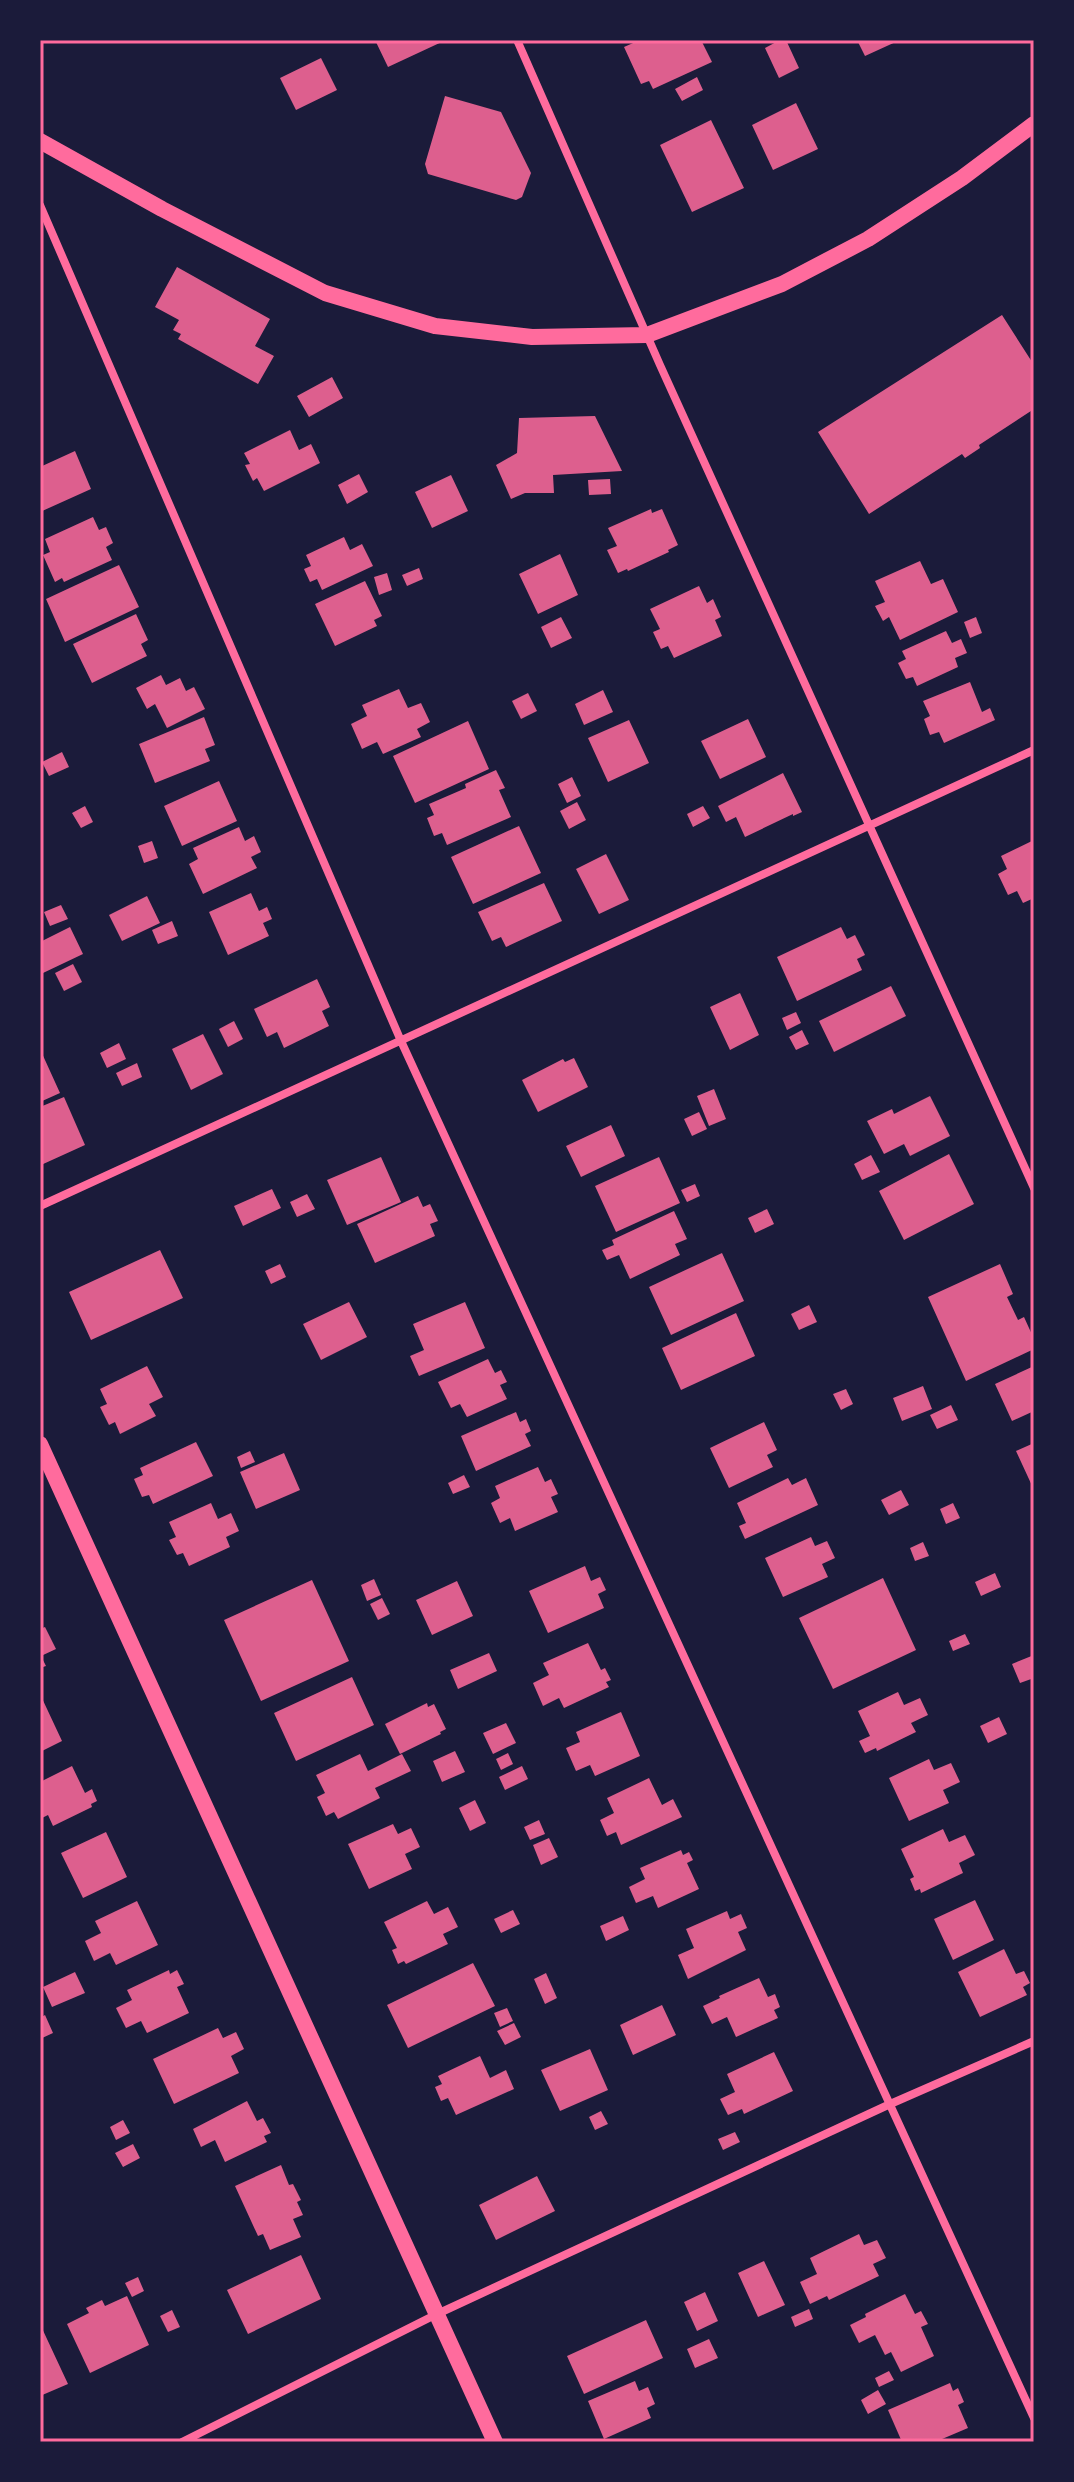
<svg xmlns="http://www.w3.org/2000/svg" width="1074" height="2482" font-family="Rubik,sans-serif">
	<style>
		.building { fill: #dd5f8e }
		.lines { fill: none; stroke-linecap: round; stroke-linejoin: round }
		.minor { stroke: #ff6b9d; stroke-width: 8 }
		.secondary { stroke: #ff6b9d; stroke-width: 16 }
		.neatline { fill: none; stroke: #ff6b9d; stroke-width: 3 }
	</style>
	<rect width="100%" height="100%" fill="#1b1b3a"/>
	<path class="building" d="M 375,40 L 446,40 L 388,67 Z
		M 640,40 L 701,40 L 712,62 L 653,89 L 649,81 L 641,84 L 624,47 Z
		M 780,40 L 786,40 L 799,68 L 779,78 L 765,48 Z
		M 857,40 L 900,40 L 865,56 Z
		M 321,58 L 337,90 L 296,110 L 280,78 Z
		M 697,77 L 703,90 L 682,101 L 675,89 Z
		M 445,96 L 501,112 L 531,173 L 522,197 L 516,200 L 428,174 L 425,164 Z
		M 796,103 L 818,149 L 773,170 L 752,125 Z
		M 711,120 L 744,188 L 692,212 L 660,145 Z
		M 177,267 L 270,319 L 255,346 L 274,356 L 258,384 L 178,339 L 181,334 L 173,330 L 179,320 L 155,307 Z
		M 1002,315 L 1034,365 L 1034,409 L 979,445 L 980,448 L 965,458 L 962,454 L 869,514 L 818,432 Z
		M 332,377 L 343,398 L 309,417 L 297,396 Z
		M 595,416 L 622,471 L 553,475 L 554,493 L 525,493 L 511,499 L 496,465 L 517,453 L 519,418 Z
		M 290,430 L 299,450 L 311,444 L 320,463 L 264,491 L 257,478 L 253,481 L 245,465 L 250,464 L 244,453 Z
		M 75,451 L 91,489 L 40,512 L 40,467 Z
		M 359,474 L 368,492 L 347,504 L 338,485 Z
		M 451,475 L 468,511 L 432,528 L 415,492 Z
		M 610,479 L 611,494 L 589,495 L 588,480 Z
		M 651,509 L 652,513 L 662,509 L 678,545 L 668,550 L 669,552 L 628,571 L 627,569 L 618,573 L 607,550 L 617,546 L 608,528 Z
		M 93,517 L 99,530 L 106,527 L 113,543 L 106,547 L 112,560 L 64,582 L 62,578 L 55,582 L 43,555 L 50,552 L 45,539 Z
		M 344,537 L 350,550 L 362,544 L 373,566 L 322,590 L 317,579 L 310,582 L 304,569 L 311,566 L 306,555 Z
		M 560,554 L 578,595 L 538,614 L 519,574 Z
		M 920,561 L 931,584 L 943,579 L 958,612 L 900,640 L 889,617 L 883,621 L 875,606 L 885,602 L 875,581 Z
		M 119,565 L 139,607 L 65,642 L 46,599 Z
		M 419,568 L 423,579 L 407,586 L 402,575 Z
		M 387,573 L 392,590 L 379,595 L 374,577 Z
		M 365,581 L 382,616 L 374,620 L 377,626 L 335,646 L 315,604 Z
		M 699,586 L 707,603 L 713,599 L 721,617 L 715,620 L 722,636 L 674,658 L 668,646 L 661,649 L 653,632 L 660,629 L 650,609 Z
		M 136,614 L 148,640 L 141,644 L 147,656 L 92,683 L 73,644 Z
		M 561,617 L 572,638 L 551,648 L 541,627 Z
		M 976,617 L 982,633 L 970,638 L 964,622 Z
		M 946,631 L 952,643 L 961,639 L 967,653 L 955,658 L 958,667 L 917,686 L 913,677 L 906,679 L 898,663 L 906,659 L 902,651 Z
		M 161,675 L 166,685 L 180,678 L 186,691 L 194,687 L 205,709 L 167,728 L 155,704 L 147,709 L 136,688 Z
		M 970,682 L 982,712 L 990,708 L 995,720 L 944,743 L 939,732 L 930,735 L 924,719 L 930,716 L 923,701 Z
		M 399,689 L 408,708 L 421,703 L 430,722 L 417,729 L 421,737 L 383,754 L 377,742 L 362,749 L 351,724 L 367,716 L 362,705 Z
		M 603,690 L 613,712 L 584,725 L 575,704 Z
		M 528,693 L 537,711 L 521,719 L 512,701 Z
		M 204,717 L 215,745 L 205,749 L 210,761 L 155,783 L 139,744 Z
		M 748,719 L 766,757 L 720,779 L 701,741 Z
		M 629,720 L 649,763 L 608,782 L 588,738 Z
		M 468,721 L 489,769 L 415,803 L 393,756 Z
		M 62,752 L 69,767 L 49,776 L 42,762 Z
		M 496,770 L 505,788 L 499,790 L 511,817 L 447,845 L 442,833 L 434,836 L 427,818 L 434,815 L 429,804 L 466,788 L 465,784 Z
		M 783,773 L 802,812 L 793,816 L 793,814 L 745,837 L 736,817 L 726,822 L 718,806 Z
		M 572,777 L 581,796 L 567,803 L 558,784 Z
		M 219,781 L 237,821 L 182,846 L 164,806 Z
		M 577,802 L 586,820 L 569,829 L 560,811 Z
		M 85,806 L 93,822 L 81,828 L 72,813 Z
		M 703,806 L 710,818 L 693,827 L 687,814 Z
		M 519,826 L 541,873 L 473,904 L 451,857 Z
		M 239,827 L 245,841 L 254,836 L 261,852 L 251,857 L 257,868 L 203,894 L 189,864 L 198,859 L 193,848 Z
		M 1034,840 L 1034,898 L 1023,903 L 1017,891 L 1008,895 L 998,874 L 1007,869 L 1001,856 Z
		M 152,841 L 158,858 L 144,863 L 138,846 Z
		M 606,854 L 629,900 L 599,914 L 576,869 Z
		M 544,883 L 562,921 L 506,947 L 501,937 L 492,941 L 478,912 Z
		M 251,893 L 259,911 L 267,907 L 272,919 L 263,923 L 269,936 L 228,955 L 209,912 Z
		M 147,896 L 160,923 L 122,941 L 109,915 Z
		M 61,905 L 68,919 L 50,926 L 44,912 Z
		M 172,921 L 178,936 L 158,944 L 152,930 Z
		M 70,927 L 83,954 L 43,973 L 40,966 L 40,942 Z
		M 841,927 L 847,939 L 855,935 L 865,955 L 857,959 L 862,970 L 797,1001 L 777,957 Z
		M 73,964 L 82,982 L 64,991 L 55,973 Z
		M 317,979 L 330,1007 L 322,1011 L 329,1026 L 284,1048 L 277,1032 L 267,1037 L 254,1009 Z
		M 891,986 L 906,1016 L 834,1052 L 819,1021 Z
		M 740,993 L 759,1035 L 730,1050 L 710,1007 Z
		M 796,1012 L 801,1023 L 787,1030 L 782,1018 Z
		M 234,1021 L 243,1039 L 228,1047 L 219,1029 Z
		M 802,1030 L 809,1044 L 796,1050 L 789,1037 Z
		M 203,1034 L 223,1074 L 191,1090 L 172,1049 Z
		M 119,1043 L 126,1059 L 107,1068 L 100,1053 Z
		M 40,1049 L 60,1093 L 40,1102 Z
		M 574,1058 L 588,1087 L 538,1112 L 522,1080 L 563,1059 L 565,1062 Z
		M 137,1063 L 142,1077 L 122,1086 L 116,1073 Z
		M 714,1089 L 726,1119 L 709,1126 L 697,1096 Z
		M 930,1096 L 950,1136 L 910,1156 L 904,1144 L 884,1154 L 867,1121 L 892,1109 L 894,1114 Z
		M 64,1097 L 85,1145 L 41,1165 L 40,1107 Z
		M 699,1112 L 707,1129 L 692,1136 L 684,1119 Z
		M 611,1125 L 625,1156 L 581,1177 L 566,1146 Z
		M 949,1154 L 974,1204 L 904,1240 L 879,1191 Z
		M 871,1155 L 880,1172 L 862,1180 L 854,1164 Z
		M 381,1157 L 401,1202 L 347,1225 L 327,1180 Z
		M 659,1157 L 680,1203 L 616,1232 L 595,1186 Z
		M 695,1184 L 700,1196 L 687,1202 L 681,1190 Z
		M 272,1189 L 281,1208 L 243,1226 L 234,1206 Z
		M 307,1194 L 315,1209 L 297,1217 L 290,1202 Z
		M 418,1196 L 423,1207 L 430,1204 L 438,1221 L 430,1224 L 435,1236 L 375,1263 L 357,1224 Z
		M 767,1209 L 774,1224 L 755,1233 L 748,1218 Z
		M 674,1211 L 687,1239 L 675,1244 L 680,1255 L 630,1279 L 619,1255 L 607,1260 L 602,1250 L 614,1245 L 612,1240 Z
		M 160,1250 L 183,1298 L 91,1340 L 69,1292 Z
		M 722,1253 L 744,1301 L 671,1335 L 649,1287 Z
		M 280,1264 L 286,1277 L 271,1284 L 265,1271 Z
		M 1000,1264 L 1013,1294 L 1007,1297 L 1018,1320 L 1024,1317 L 1034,1339 L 1034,1349 L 966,1381 L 928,1297 Z
		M 349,1302 L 367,1337 L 321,1360 L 303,1324 Z
		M 465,1302 L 485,1348 L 419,1376 L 410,1356 L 424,1350 L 413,1324 Z
		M 809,1305 L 817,1322 L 799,1330 L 791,1314 Z
		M 736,1313 L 755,1356 L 681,1390 L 662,1348 Z
		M 488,1359 L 495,1373 L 501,1370 L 507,1382 L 500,1385 L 507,1399 L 467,1417 L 460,1404 L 451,1408 L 438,1382 Z
		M 147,1366 L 163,1397 L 149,1404 L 156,1416 L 120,1434 L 115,1422 L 109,1425 L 100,1407 L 107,1404 L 100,1389 Z
		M 1034,1366 L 1034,1411 L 1012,1421 L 995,1384 Z
		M 923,1386 L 932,1409 L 902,1421 L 893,1398 Z
		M 846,1389 L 853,1404 L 841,1410 L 833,1394 Z
		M 951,1405 L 958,1420 L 937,1429 L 930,1415 Z
		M 516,1412 L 520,1422 L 526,1419 L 531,1431 L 525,1434 L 531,1446 L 476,1471 L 461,1436 Z
		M 764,1422 L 777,1450 L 767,1455 L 773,1467 L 729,1488 L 710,1448 Z
		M 196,1442 L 213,1476 L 153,1504 L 149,1495 L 142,1497 L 134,1479 L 143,1475 L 140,1468 Z
		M 1034,1443 L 1034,1490 L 1016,1451 Z
		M 250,1451 L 255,1462 L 241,1468 L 237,1457 Z
		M 284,1453 L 300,1490 L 256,1509 L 240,1472 Z
		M 538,1467 L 545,1482 L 551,1479 L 558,1494 L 551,1497 L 558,1512 L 515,1531 L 510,1518 L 500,1523 L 491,1503 L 500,1498 L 495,1486 Z
		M 464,1475 L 470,1487 L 453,1494 L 448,1483 Z
		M 788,1478 L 792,1485 L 806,1478 L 818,1505 L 745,1539 L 739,1526 L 746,1523 L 737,1503 Z
		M 901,1490 L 909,1505 L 889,1515 L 881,1500 Z
		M 211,1503 L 218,1519 L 231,1513 L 239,1531 L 226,1537 L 230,1547 L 189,1566 L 183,1553 L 177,1555 L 169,1540 L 176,1537 L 169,1522 Z
		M 953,1503 L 960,1518 L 946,1524 L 940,1509 Z
		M 811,1537 L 815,1546 L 827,1541 L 835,1558 L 822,1564 L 828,1577 L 783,1597 L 765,1558 Z
		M 923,1542 L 929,1556 L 915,1561 L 910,1548 Z
		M 585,1566 L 591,1581 L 600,1577 L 606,1590 L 598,1594 L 604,1608 L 548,1633 L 529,1591 Z
		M 995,1573 L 1001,1587 L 981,1596 L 975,1582 Z
		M 883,1578 L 916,1650 L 833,1689 L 799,1618 Z
		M 374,1579 L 381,1595 L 367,1601 L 361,1585 Z
		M 312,1580 L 349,1661 L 261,1701 L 224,1620 Z
		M 457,1581 L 473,1616 L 432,1635 L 416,1600 Z
		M 382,1598 L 390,1614 L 378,1620 L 370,1604 Z
		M 45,1627 L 56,1649 L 41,1656 L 46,1666 L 40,1668 L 40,1629 Z
		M 965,1634 L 970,1644 L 953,1651 L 949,1641 Z
		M 588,1643 L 601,1670 L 605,1668 L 611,1680 L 606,1682 L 609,1687 L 564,1708 L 559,1698 L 543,1706 L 533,1683 L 549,1675 L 543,1663 Z
		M 489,1653 L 497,1671 L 458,1689 L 450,1670 Z
		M 1034,1655 L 1034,1678 L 1020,1683 L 1012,1664 Z
		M 352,1677 L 374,1725 L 296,1761 L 274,1713 Z
		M 898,1692 L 904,1705 L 920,1698 L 928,1715 L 911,1723 L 916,1732 L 877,1751 L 876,1748 L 865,1753 L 859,1741 L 870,1736 L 858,1711 Z
		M 40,1694 L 62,1741 L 40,1752 Z
		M 427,1703 L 428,1707 L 434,1704 L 446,1729 L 440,1732 L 441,1734 L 400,1754 L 385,1724 Z
		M 621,1712 L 640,1756 L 595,1776 L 590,1765 L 576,1771 L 566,1748 L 580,1742 L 576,1732 Z
		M 999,1717 L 1007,1734 L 988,1743 L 980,1726 Z
		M 506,1723 L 516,1743 L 493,1754 L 483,1733 Z
		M 455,1751 L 465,1772 L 442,1782 L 433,1761 Z
		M 508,1753 L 513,1764 L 501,1770 L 496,1759 Z
		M 360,1754 L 368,1771 L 402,1754 L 411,1771 L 375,1788 L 380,1798 L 338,1819 L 334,1812 L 326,1816 L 317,1797 L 325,1793 L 316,1775 Z
		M 929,1759 L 934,1770 L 951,1763 L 960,1782 L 943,1790 L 949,1803 L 909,1821 L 889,1778 Z
		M 72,1766 L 85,1793 L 92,1789 L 97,1801 L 91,1804 L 92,1807 L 53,1826 L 48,1815 L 40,1819 L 40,1782 Z
		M 522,1766 L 528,1779 L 505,1790 L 499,1777 Z
		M 649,1778 L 662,1805 L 673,1799 L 682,1817 L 621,1845 L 616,1832 L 607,1836 L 600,1820 L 614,1813 L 607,1798 Z
		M 475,1800 L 486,1823 L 470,1831 L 459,1808 Z
		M 539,1820 L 545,1834 L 530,1840 L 524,1827 Z
		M 393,1824 L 398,1834 L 411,1828 L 420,1847 L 405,1854 L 412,1869 L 369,1889 L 348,1844 Z
		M 943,1829 L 949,1842 L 965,1835 L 975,1855 L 959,1863 L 963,1873 L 921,1893 L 920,1889 L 915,1891 L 910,1879 L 914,1877 L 901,1849 Z
		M 106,1832 L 127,1877 L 83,1898 L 61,1853 Z
		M 549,1838 L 558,1857 L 541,1865 L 533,1845 Z
		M 681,1850 L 683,1855 L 689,1852 L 693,1860 L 687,1863 L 699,1889 L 658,1908 L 653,1896 L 636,1903 L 629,1887 L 645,1879 L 640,1868 Z
		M 975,1900 L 994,1940 L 953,1960 L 934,1919 Z
		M 137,1901 L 158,1945 L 116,1965 L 110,1953 L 94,1961 L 85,1941 L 101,1933 L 95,1921 Z
		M 427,1901 L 434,1914 L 448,1907 L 458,1927 L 443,1934 L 448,1944 L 406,1964 L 404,1961 L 398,1964 L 392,1950 L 397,1948 L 384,1922 Z
		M 513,1910 L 520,1924 L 501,1933 L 494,1919 Z
		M 727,1911 L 730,1919 L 741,1914 L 747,1928 L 738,1932 L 746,1950 L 688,1979 L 678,1955 L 694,1948 L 686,1929 Z
		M 623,1916 L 629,1930 L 606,1941 L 600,1926 Z
		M 1004,1949 L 1016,1974 L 1024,1971 L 1030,1983 L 1023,1987 L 1027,1995 L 980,2017 L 958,1972 Z
		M 473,1963 L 495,2006 L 408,2048 L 387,2005 Z
		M 169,1970 L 170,1974 L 177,1970 L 184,1984 L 177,1987 L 189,2013 L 147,2033 L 141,2021 L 126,2028 L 116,2008 L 132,2000 L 127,1990 Z
		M 75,1972 L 85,1993 L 52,2007 L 43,1987 Z
		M 546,1973 L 557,1998 L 545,2004 L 534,1979 Z
		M 759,1978 L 768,1997 L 775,1994 L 780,2007 L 774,2010 L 778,2018 L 736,2037 L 727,2017 L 712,2024 L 703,2006 L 720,1998 L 719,1996 Z
		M 662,2005 L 676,2035 L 633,2055 L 620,2025 Z
		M 507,2008 L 513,2021 L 500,2027 L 494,2013 Z
		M 45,2015 L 53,2033 L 40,2039 L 40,2018 Z
		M 514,2023 L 521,2037 L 505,2045 L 497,2031 Z
		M 218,2028 L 223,2038 L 236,2032 L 244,2049 L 231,2056 L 239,2073 L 174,2104 L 153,2059 Z
		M 590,2049 L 608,2090 L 560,2111 L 541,2070 Z
		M 774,2052 L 793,2091 L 744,2114 L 742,2109 L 728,2115 L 720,2099 L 735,2092 L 727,2074 Z
		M 480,2056 L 490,2078 L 506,2070 L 514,2089 L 456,2115 L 448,2098 L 441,2101 L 435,2087 L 442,2084 L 438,2076 Z
		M 247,2101 L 257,2121 L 263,2118 L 271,2133 L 264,2136 L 267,2142 L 225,2162 L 215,2140 L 201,2147 L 193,2129 Z
		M 601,2111 L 608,2124 L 595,2130 L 589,2117 Z
		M 123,2120 L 130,2133 L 116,2140 L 110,2127 Z
		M 735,2132 L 740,2142 L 723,2150 L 718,2139 Z
		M 133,2144 L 140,2158 L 123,2167 L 115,2153 Z
		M 281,2165 L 289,2185 L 293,2184 L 301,2200 L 297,2202 L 303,2215 L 293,2219 L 301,2237 L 270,2250 L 263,2234 L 258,2236 L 235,2186 Z
		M 537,2176 L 555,2211 L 496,2240 L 479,2205 Z
		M 859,2234 L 864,2245 L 877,2240 L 886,2258 L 873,2264 L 879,2276 L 829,2300 L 827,2296 L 810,2304 L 800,2282 L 817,2274 L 810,2258 Z
		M 301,2255 L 321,2299 L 248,2334 L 227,2290 Z
		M 764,2261 L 785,2305 L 758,2317 L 738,2273 Z
		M 138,2277 L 144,2291 L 132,2297 L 125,2283 Z
		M 705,2292 L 718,2321 L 697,2331 L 684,2302 Z
		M 905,2294 L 915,2314 L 921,2311 L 928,2324 L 921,2327 L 934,2356 L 901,2372 L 891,2352 L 885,2355 L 875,2335 L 859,2343 L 850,2325 L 866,2317 L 865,2314 Z
		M 127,2296 L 149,2345 L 90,2373 L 67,2324 L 89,2313 L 86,2308 L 102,2300 L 105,2306 Z
		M 809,2309 L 813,2319 L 795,2327 L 791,2317 Z
		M 172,2310 L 180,2327 L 168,2332 L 160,2316 Z
		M 646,2320 L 663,2358 L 584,2394 L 567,2356 Z
		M 40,2324 L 68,2384 L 40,2396 Z
		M 709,2339 L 718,2358 L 695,2368 L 687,2349 Z
		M 889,2371 L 894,2380 L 879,2387 L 875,2378 Z
		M 635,2381 L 639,2391 L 648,2387 L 655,2404 L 647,2408 L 651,2418 L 604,2439 L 588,2401 Z
		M 950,2383 L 953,2391 L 958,2388 L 964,2402 L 958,2405 L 968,2428 L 935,2442 L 902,2442 L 888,2410 Z
		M 878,2390 L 886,2404 L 868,2414 L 861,2400 Z"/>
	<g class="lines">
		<path class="minor" d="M 517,40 L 660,365 L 1034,1188
			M 40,205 L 401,1041 L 1034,2418
			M 40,1206 L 1034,750
			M 182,2442 L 435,2315 L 888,2105 L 1034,2041"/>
		<path class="secondary" d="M 40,141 L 162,209 L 325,293 L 435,326 L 532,337 L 647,335 L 782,284 L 868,239 L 962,178 L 1034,124
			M 40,1444 L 495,2442"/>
	</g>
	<rect width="1074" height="2482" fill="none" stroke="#1b1b3a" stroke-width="84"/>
	<rect x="42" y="42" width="990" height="2398" class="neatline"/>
</svg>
